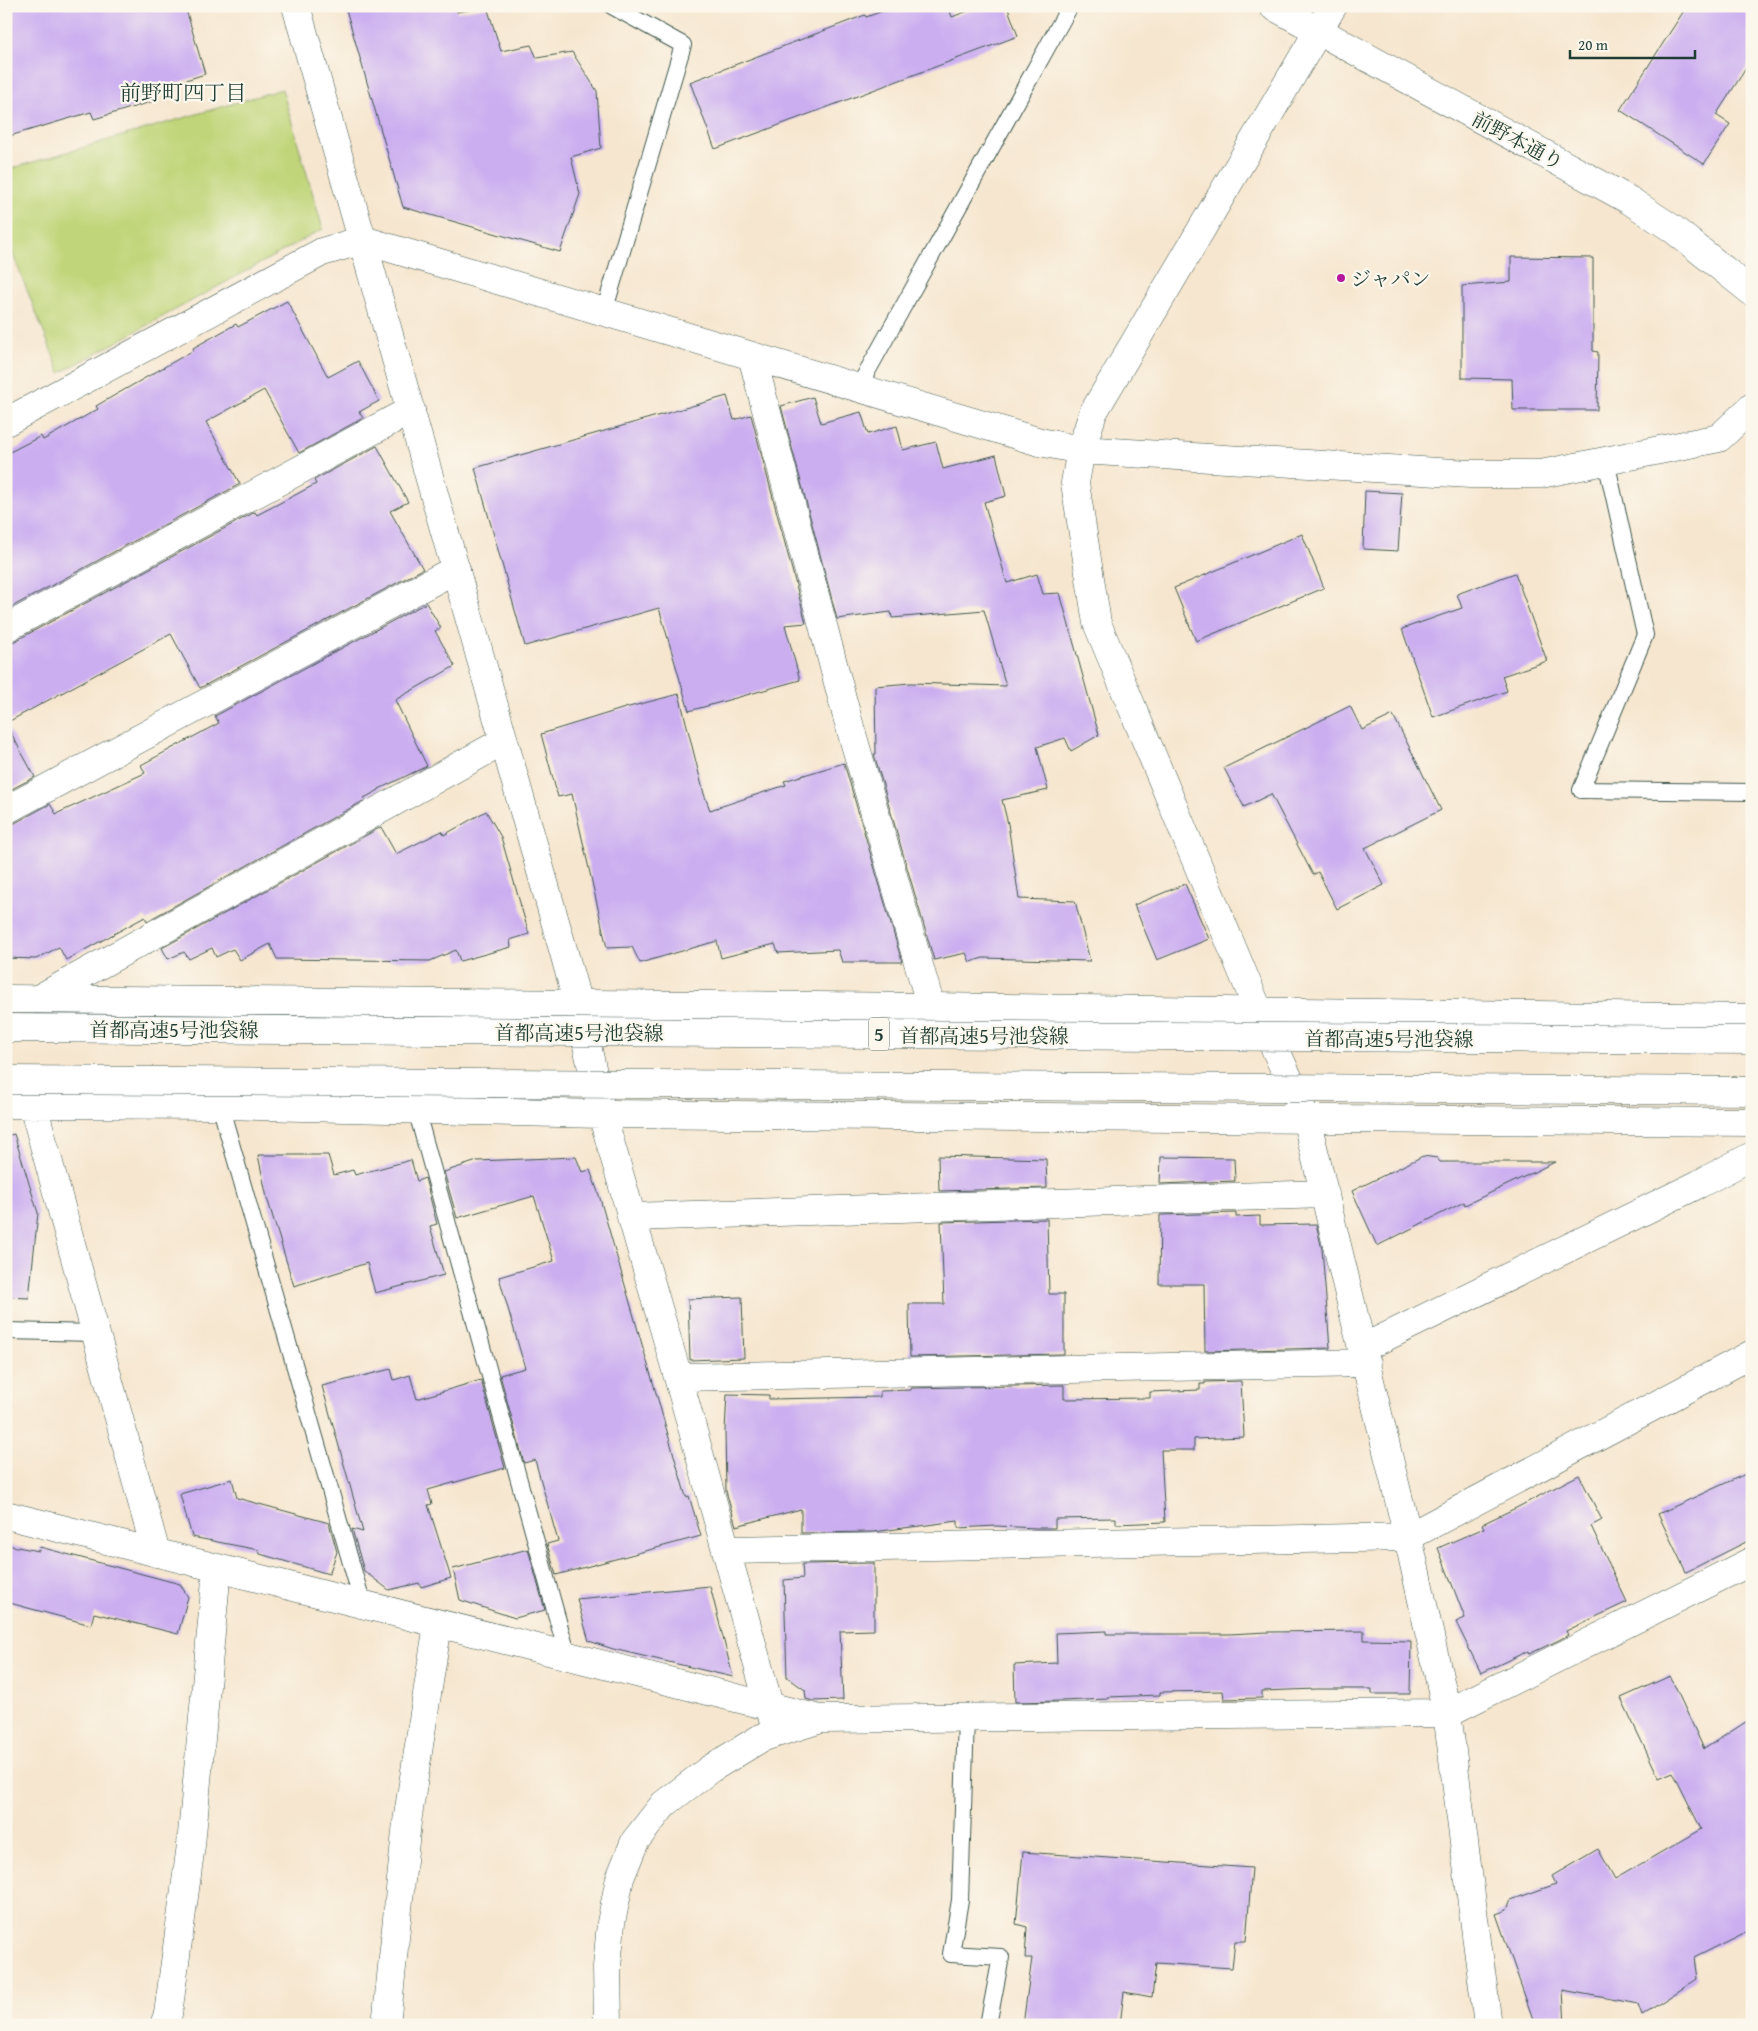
<svg xmlns="http://www.w3.org/2000/svg" width="1758" height="2031" font-family="'Gentium Book Plus','Noto Serif JP',serif">
	<style>
		.green { fill: #c0d579; stroke: #708956 }
		.building { fill: #cbaef0 }
		.lines { fill: none; stroke-linecap: round; stroke-linejoin: round }
		.service-casing { stroke: #3f564b; stroke-width: 18 }
		.minor-casing { stroke: #3f564b; stroke-width: 29 }
		.tertiary-casing { stroke: #3f564b; stroke-width: 29 }
		.service { stroke: #fff; stroke-width: 16 }
		.minor { stroke: #fff; stroke-width: 28 }
		.tertiary { stroke: #fff; stroke-width: 28 }
		.motorway-bridge-casing { stroke: #3f564b; stroke-width: 29; stroke-linecap: butt }
		.motorway-bridge { stroke: #fff; stroke-width: 28 }
		.poi-dot { fill: #b5179e; stroke: #fbf7ec; stroke-width: 2 }
		.labels { text-anchor: middle; dominant-baseline: central; stroke-width: 4.5; stroke-linejoin: round; paint-order: stroke }
		.shield { fill: #fbf7ec; stroke: #61756b; stroke-width: 1 }
		.shield-label { font-size: 19px; font-weight: bold; fill: #1f3d34 }
		.street-label { font-size: 20px; fill: #1f3d34; stroke: #fbf7ec }
		.poi-label { font-size: 20px; fill: #1f3d34; stroke: #fbf7ec; text-anchor: start }
		.neighbourhood-label { font-size: 21px; fill: #1f3d34; stroke: #fbf7ec }
	</style>
	<rect width="100%" height="100%" fill="#fbf7ec"/>
	<filter id="ink" filterUnits="userSpaceOnUse"><feTurbulence type="fractalNoise" baseFrequency=".02" numOctaves="2"/><feDisplacementMap in="SourceGraphic" scale="10" xChannelSelector="R" yChannelSelector="G"/><feConvolveMatrix kernelMatrix="1 2 1 2 8 2 1 2 1" color-interpolation-filters="sRGB"/></filter>
	<filter id="wash" filterUnits="userSpaceOnUse"><feTurbulence type="fractalNoise" baseFrequency=".0096" numOctaves="4" result="noise"/><feDisplacementMap in="SourceGraphic" scale="20" xChannelSelector="R" yChannelSelector="G"/><feGaussianBlur stdDeviation="1.12" result="paint"/><feColorMatrix in="noise" values="0 0 0 0 0 0 0 0 0 0 0 0 0 0 0 0 0 1.4 0 .05"/><feComposite in="paint" operator="in"/></filter>
	<g filter="url(#wash)">
		<rect width="100%" height="100%" fill="#f6e6cf"/>
		<path class="green" d="M 282,89 L 323,229 L 60,373 L 6,237 L 6,170 Z"/>
		<g id="blocks">
			<path class="building" d="M 6,6 L 185,6 L 205,74 L 151,91 L 154,101 L 94,119 L 91,112 L 6,137 Z
				M 345,6 L 455,6 L 457,12 L 487,7 L 501,51 L 531,45 L 537,58 L 572,52 L 597,91 L 601,148 L 571,157 L 580,194 L 560,252 L 403,207 Z
				M 897,6 L 948,6 L 952,17 L 981,6 L 1007,6 L 1018,36 L 715,149 L 690,82 L 865,15 L 866,17 Z
				M 1687,6 L 1752,6 L 1752,59 L 1716,115 L 1730,124 L 1704,164 L 1620,110 Z
				M 1511,257 L 1593,258 L 1593,351 L 1598,352 L 1597,410 L 1513,410 L 1512,379 L 1462,378 L 1462,286 L 1511,282 Z
				M 287,301 L 328,377 L 358,361 L 379,401 L 359,412 L 363,418 L 299,453 L 264,390 L 206,422 L 240,484 L 6,610 L 6,454 L 41,436 L 43,440 L 98,409 L 96,406 L 194,350 L 193,348 L 236,324 L 238,327 Z
				M 727,396 L 734,420 L 751,415 L 806,623 L 785,625 L 800,680 L 689,711 L 659,608 L 525,646 L 475,468 Z
				M 813,397 L 821,423 L 861,412 L 868,434 L 897,426 L 903,450 L 936,442 L 943,469 L 996,455 L 1006,496 L 984,502 L 1007,583 L 1037,574 L 1043,594 L 1060,593 L 1099,735 L 1071,751 L 1065,738 L 1037,747 L 1048,790 L 1002,800 L 1008,824 L 1019,899 L 1075,901 L 1090,961 L 983,958 L 970,962 L 966,953 L 934,960 L 874,754 L 876,754 L 875,686 L 911,683 L 1006,686 L 984,610 L 892,618 L 891,612 L 837,619 L 781,406 Z
				M 377,446 L 408,502 L 390,511 L 423,569 L 200,688 L 171,634 L 6,723 L 6,644 L 13,642 L 255,512 L 257,515 L 316,484 L 314,480 Z
				M 1365,491 L 1402,493 L 1398,551 L 1363,549 Z
				M 1302,534 L 1324,588 L 1196,641 L 1174,588 Z
				M 1515,573 L 1547,661 L 1502,676 L 1507,691 L 1433,717 L 1402,629 L 1462,608 L 1457,594 Z
				M 426,603 L 441,628 L 435,631 L 455,666 L 395,700 L 427,766 L 379,789 L 379,790 L 364,798 L 365,800 L 147,921 L 145,917 L 66,960 L 59,947 L 36,959 L 6,958 L 6,826 L 13,824 L 50,804 L 56,814 L 145,773 L 141,765 L 219,723 L 215,716 Z
				M 679,694 L 704,794 L 710,810 L 786,785 L 784,781 L 844,763 L 902,962 L 842,962 L 838,950 L 778,953 L 775,944 L 721,958 L 717,941 L 640,963 L 632,947 L 607,948 L 572,794 L 558,797 L 541,734 L 625,708 Z
				M 1350,706 L 1362,730 L 1393,715 L 1441,810 L 1365,848 L 1384,885 L 1337,909 L 1318,872 L 1313,875 L 1271,794 L 1244,807 L 1224,768 Z
				M 6,724 L 35,777 L 6,792 Z
				M 486,811 L 501,837 L 529,934 L 510,940 L 511,947 L 460,961 L 456,950 L 430,961 L 277,959 L 270,944 L 240,960 L 233,949 L 216,957 L 212,948 L 189,959 L 184,952 L 168,959 L 162,948 L 381,827 L 396,854 L 442,831 L 444,835 Z
				M 1185,884 L 1209,939 L 1157,960 L 1134,905 Z
				M 14,1134 L 38,1213 L 29,1298 L 6,1297 L 6,1136 Z
				M 258,1155 L 328,1155 L 334,1175 L 353,1170 L 355,1175 L 411,1160 L 417,1181 L 425,1178 L 437,1224 L 430,1226 L 444,1275 L 375,1293 L 367,1263 L 294,1286 L 267,1198 Z
				M 938,1156 L 1046,1159 L 1047,1188 L 939,1191 Z
				M 1423,1156 L 1437,1158 L 1440,1162 L 1555,1162 L 1465,1205 L 1464,1202 L 1377,1246 L 1352,1191 Z
				M 576,1157 L 582,1172 L 590,1170 L 599,1195 L 686,1497 L 689,1496 L 701,1536 L 556,1575 L 547,1544 L 558,1541 L 535,1460 L 524,1463 L 500,1375 L 525,1368 L 499,1277 L 554,1261 L 534,1196 L 457,1218 L 444,1172 L 477,1161 Z
				M 1161,1157 L 1234,1158 L 1235,1181 L 1160,1184 Z
				M 1236,1213 L 1236,1217 L 1260,1216 L 1260,1225 L 1316,1224 L 1322,1249 L 1330,1348 L 1205,1351 L 1204,1284 L 1159,1284 L 1160,1215 Z
				M 1047,1219 L 1049,1294 L 1064,1294 L 1064,1354 L 910,1357 L 909,1304 L 944,1304 L 941,1222 Z
				M 742,1297 L 744,1358 L 690,1360 L 688,1299 Z
				M 391,1369 L 394,1380 L 410,1375 L 417,1399 L 481,1380 L 505,1468 L 428,1490 L 432,1504 L 428,1505 L 451,1578 L 421,1587 L 419,1583 L 389,1590 L 364,1571 L 352,1529 L 363,1532 L 322,1386 Z
				M 1241,1381 L 1244,1437 L 1194,1439 L 1194,1450 L 1161,1450 L 1165,1522 L 1116,1524 L 1116,1518 L 1055,1519 L 1055,1528 L 1036,1528 L 996,1526 L 958,1528 L 958,1521 L 873,1532 L 801,1533 L 801,1509 L 736,1526 L 726,1491 L 725,1430 L 727,1394 L 769,1395 L 769,1399 L 880,1397 L 880,1391 L 911,1390 L 911,1388 L 1064,1385 L 1064,1399 L 1150,1398 L 1150,1392 L 1200,1390 L 1200,1384 L 1205,1384 L 1205,1382 Z
				M 1752,1471 L 1752,1539 L 1686,1572 L 1658,1514 Z
				M 1579,1475 L 1602,1520 L 1591,1526 L 1627,1602 L 1566,1631 L 1568,1635 L 1559,1640 L 1529,1654 L 1528,1651 L 1481,1673 L 1456,1622 L 1465,1618 L 1438,1548 L 1484,1528 L 1482,1524 L 1518,1507 Z
				M 232,1479 L 237,1498 L 329,1523 L 337,1552 L 329,1574 L 260,1554 L 259,1550 L 192,1537 L 180,1494 Z
				M 6,1545 L 39,1551 L 40,1547 L 180,1584 L 188,1597 L 178,1634 L 94,1613 L 91,1625 L 6,1602 Z
				M 528,1549 L 545,1610 L 515,1618 L 460,1600 L 453,1569 Z
				M 874,1563 L 874,1630 L 840,1631 L 843,1700 L 813,1701 L 806,1699 L 805,1690 L 787,1677 L 784,1580 L 803,1578 L 802,1564 Z
				M 710,1586 L 733,1677 L 613,1649 L 589,1641 L 577,1599 Z
				M 1106,1631 L 1106,1634 L 1229,1634 L 1268,1632 L 1364,1631 L 1364,1640 L 1411,1641 L 1410,1694 L 1372,1694 L 1372,1689 L 1317,1689 L 1262,1691 L 1262,1698 L 1224,1699 L 1223,1691 L 1160,1692 L 1160,1695 L 1108,1697 L 1108,1699 L 1061,1701 L 1015,1702 L 1014,1665 L 1057,1663 L 1056,1633 Z
				M 1670,1676 L 1704,1749 L 1752,1718 L 1752,1929 L 1694,1958 L 1697,1979 L 1642,2015 L 1638,2004 L 1563,1990 L 1565,2025 L 1535,2025 L 1496,1914 L 1507,1910 L 1511,1900 L 1556,1884 L 1552,1876 L 1598,1849 L 1615,1879 L 1701,1829 L 1673,1772 L 1659,1778 L 1621,1698 Z
				M 1023,1852 L 1252,1868 L 1246,1941 L 1235,1941 L 1232,1968 L 1156,1963 L 1152,1997 L 1124,1992 L 1120,2025 L 1023,2025 L 1032,1958 L 1025,1958 L 1027,1927 L 1016,1924 Z"/>
		</g>
	</g>
	<g filter="url(#ink)">
		<use href="#blocks" fill-opacity="0" stroke="#3f564b" stroke-width="1"/>
		<g class="lines">
			<g class="service-casing">
				<path id="service" d="M 604,312 L 683,45 L 612,6
					M 858,388 L 1070,6
					M 1606,461 L 1645,635 L 1581,790 L 1752,792
					M 220,1105 L 363,1605
					M 416,1109 L 568,1657
					M 6,1331 L 96,1333
					M 966,1718 L 960,1900 L 951,1954 L 1001,1957 L 988,2025"/>
			</g>
			<g class="minor-casing">
				<path id="minor" d="M 1333,6 L 1093,413 L 1081,450 L 1075,483 L 1097,623 L 1259,1012 L 1306,1118 L 1408,1537 L 1447,1713 L 1488,2025
					M 752,356 L 846,713 L 931,1007
					M 6,422 L 322,252 L 363,240 L 1040,442 L 1081,450 L 1470,474 L 1541,474 L 1719,438 L 1752,407
					M 6,628 L 411,410
					M 6,810 L 456,569
					M 38,999 L 504,741
					M 6,1104 L 220,1105 L 602,1114 L 1752,1122
					M 33,1105 L 156,1553
					M 602,1114 L 678,1377 L 774,1723
					M 631,1217 L 1325,1194
					M 1363,1348 L 1699,1184 L 1752,1156
					M 678,1377 L 1367,1363
					M 6,1515 L 820,1719
					M 726,1550 L 1408,1537 L 1752,1354
					M 164,2025 L 168,2014 L 191,1845 L 217,1569
					M 386,2025 L 407,1822 L 438,1624
					M 608,2025 L 607,1967 L 611,1923 L 620,1878 L 635,1841 L 664,1804 L 710,1769 L 761,1738 L 821,1719 L 1447,1713 L 1752,1561"/>
			</g>
			<g class="tertiary-casing">
				<path id="tertiary" d="M 296,6 L 564,953 L 578,1004 L 602,1114
					M 1273,6 L 1629,200 L 1673,229 L 1752,292
					M 6,999 L 931,1007 L 1752,1018"/>
			</g>
			<use href="#service" class="service"/>
			<use href="#minor" class="minor"/>
			<use href="#tertiary" class="tertiary"/>
			<g class="motorway-bridge-casing">
				<path id="motorway-bridge" d="M 6,1028 L 1752,1040
					M 6,1080 L 1752,1091"/>
			</g>
			<use href="#motorway-bridge" class="motorway-bridge"/>
		</g>
	</g>
	<circle class="poi-dot" cx="1341" cy="278" r="5"/>
	<g class="labels">
		<rect class="shield" x="869" y="1017.5" width="20" height="33" rx="4"/>
		<g class="shield-label">
			<text x="879" y="1034">5</text>
		</g>
		<g class="street-label">
			<text transform="translate(1518 140) rotate(28)">前野本通り</text>
			<text x="174" y="1029">首都高速5号池袋線</text>
			<text x="579" y="1032">首都高速5号池袋線</text>
			<text x="984" y="1035">首都高速5号池袋線</text>
			<text x="1389" y="1038">首都高速5号池袋線</text>
		</g>
		<g class="poi-label">
			<text x="1351" y="278">ジャパン</text>
		</g>
		<g class="neighbourhood-label">
			<text x="183" y="92">前野町四丁目</text>
		</g>
	</g>
	<rect width="1758" height="2031" fill="none" stroke="#fbf7ec" stroke-width="25"/>
	<path d="M1570 50v8h125v-8" fill="none" stroke="#1f3d34" stroke-width="2.5"/>
	<text x="1578" y="50" font-size="15" fill="#1f3d34" stroke="#fbf7ec" stroke-width="4" paint-order="stroke">20 m</text>
</svg>
